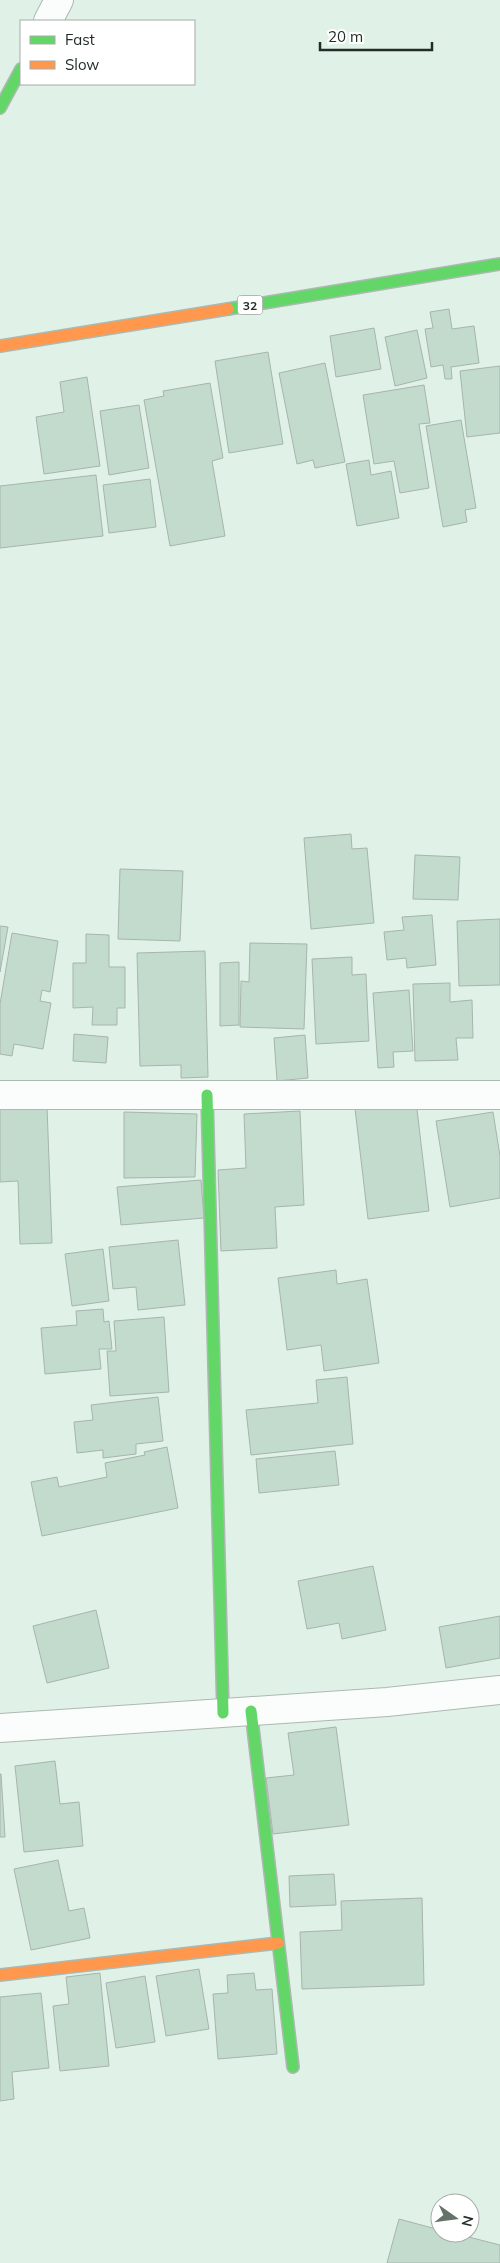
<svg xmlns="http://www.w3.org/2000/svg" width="500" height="2263" font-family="Mulish,sans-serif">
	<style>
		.building { fill: #c2dbcd; stroke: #a7b5ad }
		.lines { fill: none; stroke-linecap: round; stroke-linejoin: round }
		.street-casing { stroke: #acb9b1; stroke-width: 30 }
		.fast-casing { stroke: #acb9b1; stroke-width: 14 }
		.slow-casing { stroke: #acb9b1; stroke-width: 14 }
		.street { stroke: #fafdfb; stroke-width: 28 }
		.fast { stroke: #63d668; stroke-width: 11 }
		.slow { stroke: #ff974d; stroke-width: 11 }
		.labels { text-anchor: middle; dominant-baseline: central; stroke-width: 4; stroke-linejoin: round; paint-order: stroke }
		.shield { fill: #fff; stroke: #646c67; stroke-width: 1 }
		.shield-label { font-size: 12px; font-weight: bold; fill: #212d26 }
	</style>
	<rect width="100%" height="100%" fill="#e0f2e7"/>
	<path class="building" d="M 449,309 L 452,329 L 474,326 L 479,363 L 451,367 L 452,379 L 445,379 L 443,365 L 431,367 L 425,329 L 433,328 L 430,312 Z
		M 374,328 L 381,369 L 336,377 L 330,336 Z
		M 417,330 L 427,378 L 395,386 L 385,337 Z
		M 268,352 L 283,444 L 229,453 L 215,361 Z
		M 325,363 L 345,462 L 315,468 L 313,460 L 297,464 L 279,373 Z
		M 500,366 L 500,433 L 467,437 L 460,371 Z
		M 87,377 L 100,466 L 44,474 L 36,417 L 64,412 L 60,382 Z
		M 210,383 L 223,458 L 212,461 L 225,536 L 170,546 L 144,400 L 164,396 L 163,391 Z
		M 424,385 L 430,423 L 419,424 L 429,488 L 400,493 L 394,461 L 374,464 L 363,395 Z
		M 139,405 L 149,468 L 109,475 L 100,411 Z
		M 461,420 L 476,508 L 465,510 L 467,522 L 443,527 L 426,426 Z
		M 369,460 L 371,475 L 391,471 L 399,518 L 357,526 L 346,464 Z
		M 96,475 L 103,536 L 0,548 L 0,486 Z
		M 150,479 L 156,527 L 109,533 L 103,485 Z
		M 351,834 L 352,849 L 367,848 L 374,923 L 311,929 L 304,838 Z
		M 415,855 L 460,857 L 458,900 L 413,899 Z
		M 120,869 L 183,871 L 180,941 L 118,939 Z
		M 432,915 L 436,965 L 407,968 L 406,958 L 387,960 L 384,932 L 404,930 L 402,917 Z
		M 500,919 L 500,985 L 459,986 L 457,921 Z
		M 0,926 L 8,927 L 0,972 Z
		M 12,933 L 58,941 L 50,992 L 42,990 L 40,1001 L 51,1003 L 43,1049 L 14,1044 L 12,1056 L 0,1054 L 0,1004 Z
		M 86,934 L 109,935 L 109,967 L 125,967 L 125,1008 L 117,1008 L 117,1025 L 92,1025 L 93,1007 L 73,1008 L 73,963 L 86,963 Z
		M 250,943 L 307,944 L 304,1029 L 240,1027 L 241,981 L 249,982 Z
		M 205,951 L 208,1077 L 181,1078 L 181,1065 L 140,1066 L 137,953 Z
		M 352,957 L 352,975 L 366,974 L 369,1041 L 316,1044 L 312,959 Z
		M 239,962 L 239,1025 L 220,1026 L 220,963 Z
		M 450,983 L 450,1002 L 472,1000 L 473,1038 L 456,1038 L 458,1060 L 415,1061 L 413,984 Z
		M 409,990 L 413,1051 L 393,1052 L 394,1067 L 378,1068 L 373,993 Z
		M 74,1034 L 108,1037 L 106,1063 L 73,1061 Z
		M 305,1035 L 308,1078 L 277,1081 L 274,1038 Z
		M 416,1101 L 429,1211 L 368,1219 L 355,1109 Z
		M 47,1106 L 52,1243 L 20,1244 L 18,1181 L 0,1182 L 0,1108 Z
		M 300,1111 L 304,1205 L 275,1207 L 277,1248 L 221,1251 L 218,1170 L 246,1168 L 244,1114 Z
		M 124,1112 L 197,1114 L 195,1177 L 124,1178 Z
		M 493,1112 L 500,1156 L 500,1198 L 450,1207 L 436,1121 Z
		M 201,1180 L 204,1218 L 121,1225 L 117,1187 Z
		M 178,1240 L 185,1305 L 138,1310 L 136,1287 L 113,1289 L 109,1247 Z
		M 103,1249 L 109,1301 L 72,1306 L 65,1254 Z
		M 336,1270 L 337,1284 L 367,1279 L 379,1363 L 324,1371 L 321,1345 L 287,1350 L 278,1278 Z
		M 103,1309 L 104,1322 L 109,1321 L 112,1349 L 99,1349 L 101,1369 L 45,1374 L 41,1328 L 77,1325 L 76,1311 Z
		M 164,1317 L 169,1392 L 110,1396 L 107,1351 L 116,1351 L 114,1321 Z
		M 347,1377 L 353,1444 L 251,1455 L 246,1410 L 318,1403 L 316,1380 Z
		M 158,1397 L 163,1441 L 136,1444 L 136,1454 L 103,1458 L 103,1450 L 77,1453 L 74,1422 L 93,1420 L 91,1405 Z
		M 167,1447 L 178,1508 L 42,1536 L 31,1482 L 57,1477 L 59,1487 L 107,1477 L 105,1463 L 145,1455 L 144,1452 Z
		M 335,1451 L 339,1485 L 259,1493 L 256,1459 Z
		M 373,1566 L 386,1630 L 342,1639 L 339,1623 L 307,1629 L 298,1581 Z
		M 96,1610 L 109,1668 L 47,1683 L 33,1626 Z
		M 500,1616 L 500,1658 L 446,1668 L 439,1627 Z
		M 336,1727 L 349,1825 L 273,1834 L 266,1778 L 294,1775 L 288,1733 Z
		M 55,1761 L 60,1804 L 79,1802 L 83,1846 L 24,1852 L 15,1766 Z
		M 1,1774 L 5,1837 L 0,1837 L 0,1774 Z
		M 58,1860 L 69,1911 L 84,1908 L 90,1938 L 31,1950 L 14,1869 Z
		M 334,1874 L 336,1905 L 290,1907 L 289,1876 Z
		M 422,1898 L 424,1985 L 302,1989 L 300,1932 L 342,1930 L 341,1901 Z
		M 199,1969 L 209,2029 L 166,2036 L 156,1976 Z
		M 100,1973 L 109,2066 L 60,2071 L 53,2006 L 69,2004 L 66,1977 Z
		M 254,1973 L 256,1990 L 272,1989 L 277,2054 L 218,2059 L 213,1994 L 228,1993 L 227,1975 Z
		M 145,1976 L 155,2042 L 116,2048 L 106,1983 Z
		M 41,1993 L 49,2068 L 12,2072 L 14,2099 L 0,2101 L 0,1997 Z
		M 399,2219 L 440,2230 L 440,2233 L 453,2233 L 500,2245 L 500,2263 L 387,2263 Z"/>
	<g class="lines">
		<g class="street-casing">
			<path id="street" d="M 48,21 L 59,0
				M 0,1095 L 500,1095
				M 0,1728 L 387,1702 L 500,1690"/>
		</g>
		<g class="fast-casing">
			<path id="fast" d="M 0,108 L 21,69
				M 228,309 L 500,264
				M 207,1095 L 223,1713
				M 251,1711 L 293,2067"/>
		</g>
		<g class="slow-casing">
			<path id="slow" d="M 0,346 L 228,309
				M 0,1975 L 278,1943"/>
		</g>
		<use href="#street" class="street"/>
		<use href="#fast" class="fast"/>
		<use href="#slow" class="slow"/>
	</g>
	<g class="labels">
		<rect class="shield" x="237.5" y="295.5" width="25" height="19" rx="4"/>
		<g class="shield-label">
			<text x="250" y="305">32</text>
		</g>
	</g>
	<rect x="20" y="20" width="175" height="65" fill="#ffffff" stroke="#a6aba8"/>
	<rect x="30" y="36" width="25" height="8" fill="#63d668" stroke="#a6aba8"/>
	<text x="65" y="45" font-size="15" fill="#212d26">Fast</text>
	<rect x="30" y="61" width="25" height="8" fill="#ff974d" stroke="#a6aba8"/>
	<text x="65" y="70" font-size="15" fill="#212d26">Slow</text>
	<g transform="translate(455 2218) rotate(104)"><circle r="24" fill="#ffffff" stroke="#a6aba8"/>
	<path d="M0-4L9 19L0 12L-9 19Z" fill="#64726a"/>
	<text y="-8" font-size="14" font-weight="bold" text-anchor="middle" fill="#212d26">N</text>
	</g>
	<path d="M320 42v8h112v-8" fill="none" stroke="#212d26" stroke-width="2.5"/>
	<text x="328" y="42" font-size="15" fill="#212d26" stroke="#ffffff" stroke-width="4" paint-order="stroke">20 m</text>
</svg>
